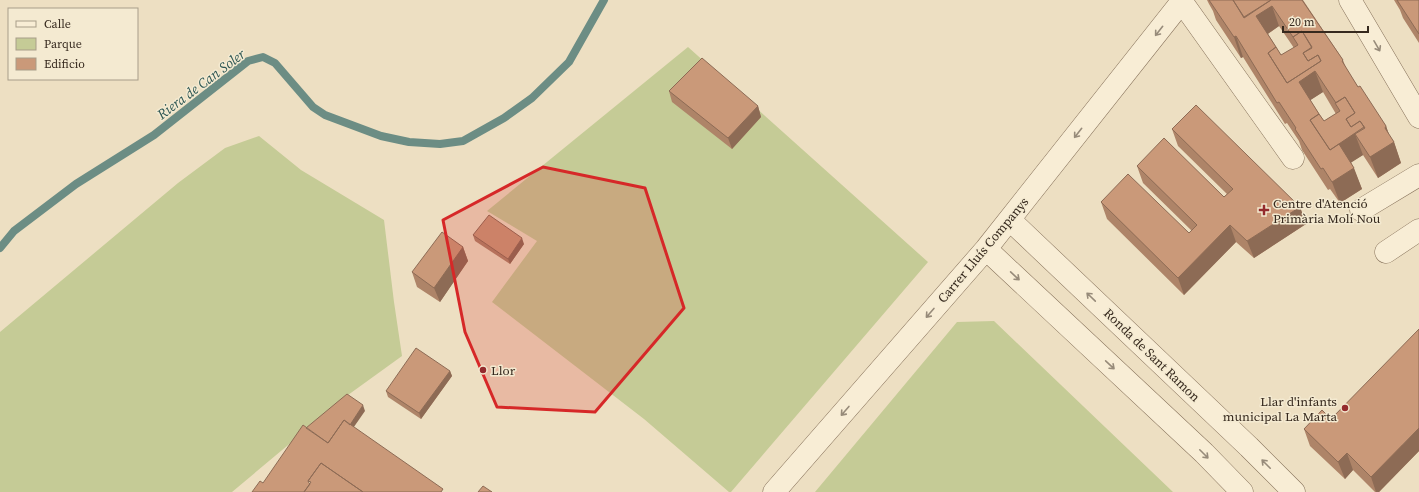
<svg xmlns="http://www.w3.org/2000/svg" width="1419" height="492" font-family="'Source Serif 4',serif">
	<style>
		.green { fill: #c5cb96 }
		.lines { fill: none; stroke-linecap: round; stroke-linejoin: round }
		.stream { stroke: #6c8d84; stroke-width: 8 }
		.minor-casing { stroke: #86715a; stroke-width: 23 }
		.minor { stroke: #f8edd5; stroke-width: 22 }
		.wall { fill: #ae8468; fill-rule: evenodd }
		.shaded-wall { fill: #8d6b55 }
		.building { fill: #ca9979; stroke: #8d6b55; fill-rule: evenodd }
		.oneway { stroke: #978b7a }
		.marked { fill: #d62828; fill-opacity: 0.2; stroke: #d62828; stroke-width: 3; stroke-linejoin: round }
		.poi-dot { fill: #942b2d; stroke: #f4ead1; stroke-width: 1.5 }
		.labels { text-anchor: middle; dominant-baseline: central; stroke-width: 3; stroke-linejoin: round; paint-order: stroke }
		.poi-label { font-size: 13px; fill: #36291e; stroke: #f4ead1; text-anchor: start }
		.street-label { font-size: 13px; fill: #36291e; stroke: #f4ead1 }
		.water-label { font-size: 14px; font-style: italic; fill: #2d5653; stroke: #f4ead1 }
	</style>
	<rect width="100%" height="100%" fill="#eddfc2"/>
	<path class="green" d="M 688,47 L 928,262 L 731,492 L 729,492 L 644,419 L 492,302 L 537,241 L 487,211 Z
		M 259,136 L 301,170 L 384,220 L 394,302 L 402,356 L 348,395 L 232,492 L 0,492 L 0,332 L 178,183 L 225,148 Z
		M 994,321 L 1173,492 L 815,492 L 957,322 Z"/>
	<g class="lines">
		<path class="stream" d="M 0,248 L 14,231 L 76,184 L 154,135 L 248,61 L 263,57 L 275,63 L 313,107 L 325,115 L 381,136 L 409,142 L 440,144 L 463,141 L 504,118 L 532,98 L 569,62 L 604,0"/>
		<g class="minor-casing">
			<path id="minor" d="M 1350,0 L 1419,117
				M 1182,2 L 1293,158
				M 1361,210 L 1419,175
				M 1010,220 L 1249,447 L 1294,492
				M 986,249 L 1204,453 L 1242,492
				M 1386,252 L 1419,230
				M 774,492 L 986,249 L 1183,0"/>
		</g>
		<use href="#minor" class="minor"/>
	</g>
	<path class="wall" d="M 1207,0 L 1303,0 L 1343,60 L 1346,68 L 1358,87 L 1386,126 L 1389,135 L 1394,142 L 1401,163 L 1378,178 L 1363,155 L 1351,162 L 1362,189 L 1340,203 L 1330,189 L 1328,190 L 1302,150 L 1299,141 L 1287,123 L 1285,124 L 1243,57 L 1241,58 L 1216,20 L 1213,11 L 1209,4 ZM 1279,26 L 1294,48 L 1281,55 L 1268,34 ZM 1323,92 L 1336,114 L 1324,121 L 1310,100 Z
		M 1394,0 L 1419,0 L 1419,43 L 1403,18 L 1400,10 Z
		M 669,91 L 758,106 L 761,117 L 732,149 L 672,102 Z
		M 1172,129 L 1300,207 L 1306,224 L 1254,258 L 1236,242 L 1184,295 L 1107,219 L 1101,202 L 1189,233 L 1192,231 L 1143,183 L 1137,166 L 1224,197 L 1227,194 L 1178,146 Z
		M 473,235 L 524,244 L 510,264 L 475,241 Z
		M 463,247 L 468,261 L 440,302 L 417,287 L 412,272 Z
		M 450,371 L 452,376 L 421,419 L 388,397 L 386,391 Z
		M 1331,419 L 1419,451 L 1379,492 L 1375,492 L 1353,470 L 1345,479 L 1310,446 L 1304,429 Z"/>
	<path class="shaded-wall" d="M 1272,6 L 1279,26 L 1263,37 L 1244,17 Z
		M 1236,36 L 1243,57 L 1241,58 L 1234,37 Z
		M 1315,71 L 1323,92 L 1306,103 L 1287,83 Z
		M 758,106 L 761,117 L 732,149 L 728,138 Z
		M 1347,122 L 1355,134 L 1363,155 L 1338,171 L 1330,150 Z
		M 1386,126 L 1392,143 L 1394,142 L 1401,163 L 1378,178 L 1370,157 L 1385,128 Z
		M 1354,168 L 1362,189 L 1340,203 L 1332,182 Z
		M 1300,207 L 1306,224 L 1254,258 L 1247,241 Z
		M 1230,225 L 1236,242 L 1184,295 L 1178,278 Z
		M 522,238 L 524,244 L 510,264 L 508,259 Z
		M 463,247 L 468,261 L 440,302 L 434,288 Z
		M 450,371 L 452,376 L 421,419 L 419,413 Z
		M 363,405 L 365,411 L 333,457 L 331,452 Z
		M 1419,428 L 1419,451 L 1379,492 L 1376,492 L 1371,477 Z
		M 1347,453 L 1353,470 L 1345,479 L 1338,462 Z"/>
	<path class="building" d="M 1209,0 L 1233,0 L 1244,18 L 1271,0 L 1302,0 L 1343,60 L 1342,61 L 1358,87 L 1360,86 L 1386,126 L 1385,128 L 1394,142 L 1370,157 L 1355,134 L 1365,128 L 1360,121 L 1351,127 L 1346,119 L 1355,113 L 1345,97 L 1336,103 L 1315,71 L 1299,82 L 1319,114 L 1310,120 L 1330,150 L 1339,144 L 1354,168 L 1332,182 L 1323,168 L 1321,169 L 1295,129 L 1296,128 L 1279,102 L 1277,103 L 1236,36 L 1234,37 ZM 1272,6 L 1293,37 L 1302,31 L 1312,48 L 1303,53 L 1308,61 L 1318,55 L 1321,61 L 1287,83 L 1268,53 L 1276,47 L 1256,16 Z
		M 1233,0 L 1271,0 L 1244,17 Z
		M 1397,0 L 1419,0 L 1419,34 Z
		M 1302,31 L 1312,47 L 1303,53 L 1308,61 L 1318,55 L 1321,61 L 1287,83 L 1268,53 L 1276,47 L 1281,55 L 1298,45 L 1293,37 Z
		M 702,58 L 758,106 L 728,138 L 669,91 Z
		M 1345,97 L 1355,113 L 1346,119 L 1351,127 L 1360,121 L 1364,127 L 1330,150 L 1310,120 L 1319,114 L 1324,121 L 1340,111 L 1335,103 Z
		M 1196,105 L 1300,207 L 1247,241 L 1230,225 L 1178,278 L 1101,202 L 1128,174 L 1189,233 L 1197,225 L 1137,166 L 1164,138 L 1224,197 L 1233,189 L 1172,129 Z
		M 489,215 L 522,238 L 508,259 L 473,235 Z
		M 442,232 L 463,247 L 434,288 L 412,272 Z
		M 1419,329 L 1419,428 L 1371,477 L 1347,453 L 1338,462 L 1304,429 L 1322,410 L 1331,419 Z
		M 416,348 L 450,371 L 419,413 L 386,391 Z
		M 347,394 L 363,405 L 350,425 L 344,420 L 328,443 L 306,428 Z
		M 344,420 L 443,489 L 441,492 L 363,492 L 321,463 L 308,481 L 309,483 L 310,484 L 304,492 L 252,492 L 260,481 L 263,483 L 303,425 L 328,443 Z
		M 321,463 L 363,492 L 304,492 L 311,482 L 308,481 Z
		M 483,486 L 492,492 L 478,492 Z"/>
	<defs><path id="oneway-shaft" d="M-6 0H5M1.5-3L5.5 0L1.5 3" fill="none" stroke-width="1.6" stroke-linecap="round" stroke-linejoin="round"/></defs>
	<g class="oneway">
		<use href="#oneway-shaft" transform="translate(1159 31) rotate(128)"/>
		<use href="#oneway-shaft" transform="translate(1377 46) rotate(60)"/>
		<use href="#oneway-shaft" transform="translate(1078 133) rotate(128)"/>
		<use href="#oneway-shaft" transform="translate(1015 276) rotate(43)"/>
		<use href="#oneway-shaft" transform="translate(1091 297) rotate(-136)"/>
		<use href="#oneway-shaft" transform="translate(930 313) rotate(131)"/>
		<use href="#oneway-shaft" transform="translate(1110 365) rotate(43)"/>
		<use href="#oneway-shaft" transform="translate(845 411) rotate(131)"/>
		<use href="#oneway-shaft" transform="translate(1204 454) rotate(45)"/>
		<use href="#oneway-shaft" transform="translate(1266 464) rotate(-135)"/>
	</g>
	<path class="marked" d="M 543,167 L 645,188 L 684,308 L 595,412 L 497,407 L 465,332 L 443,220 Z"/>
	<g class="poi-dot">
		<path d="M1262 204h4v4h4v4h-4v4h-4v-4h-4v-4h4z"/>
		<circle cx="483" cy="370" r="4"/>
		<circle cx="1345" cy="408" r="4"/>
	</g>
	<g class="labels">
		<g class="poi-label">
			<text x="1273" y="203">Centre d'Atenció<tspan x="1273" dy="15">Primària Molí Nou</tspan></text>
			<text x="491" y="370">Llor</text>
			<text x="1337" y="401" text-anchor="end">Llar d'infants<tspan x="1337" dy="15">municipal La Marta</tspan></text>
		</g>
		<g class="street-label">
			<text transform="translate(983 250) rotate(-50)">Carrer Lluís Companys</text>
			<text transform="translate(1152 355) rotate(44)">Ronda de Sant Ramon</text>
		</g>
		<g class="water-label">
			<text transform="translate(201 84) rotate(-37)">Riera de Can Soler</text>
		</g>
	</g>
	<rect x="8" y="8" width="130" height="72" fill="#f4ead1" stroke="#a89d89"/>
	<rect x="16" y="21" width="20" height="6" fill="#f8edd5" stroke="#a89d89"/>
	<text x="44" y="28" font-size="12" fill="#36291e">Calle</text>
	<rect x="16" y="38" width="20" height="12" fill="#c5cb96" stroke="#a89d89"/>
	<text x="44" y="48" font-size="12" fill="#36291e">Parque</text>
	<rect x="16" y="58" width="20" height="12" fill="#ca9979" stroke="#a89d89"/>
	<text x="44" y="68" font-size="12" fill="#36291e">Edificio</text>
	<path d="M1283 26v6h85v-6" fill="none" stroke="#36291e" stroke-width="2"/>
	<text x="1289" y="26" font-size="12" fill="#36291e" stroke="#f4ead1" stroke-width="3" paint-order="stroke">20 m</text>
</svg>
